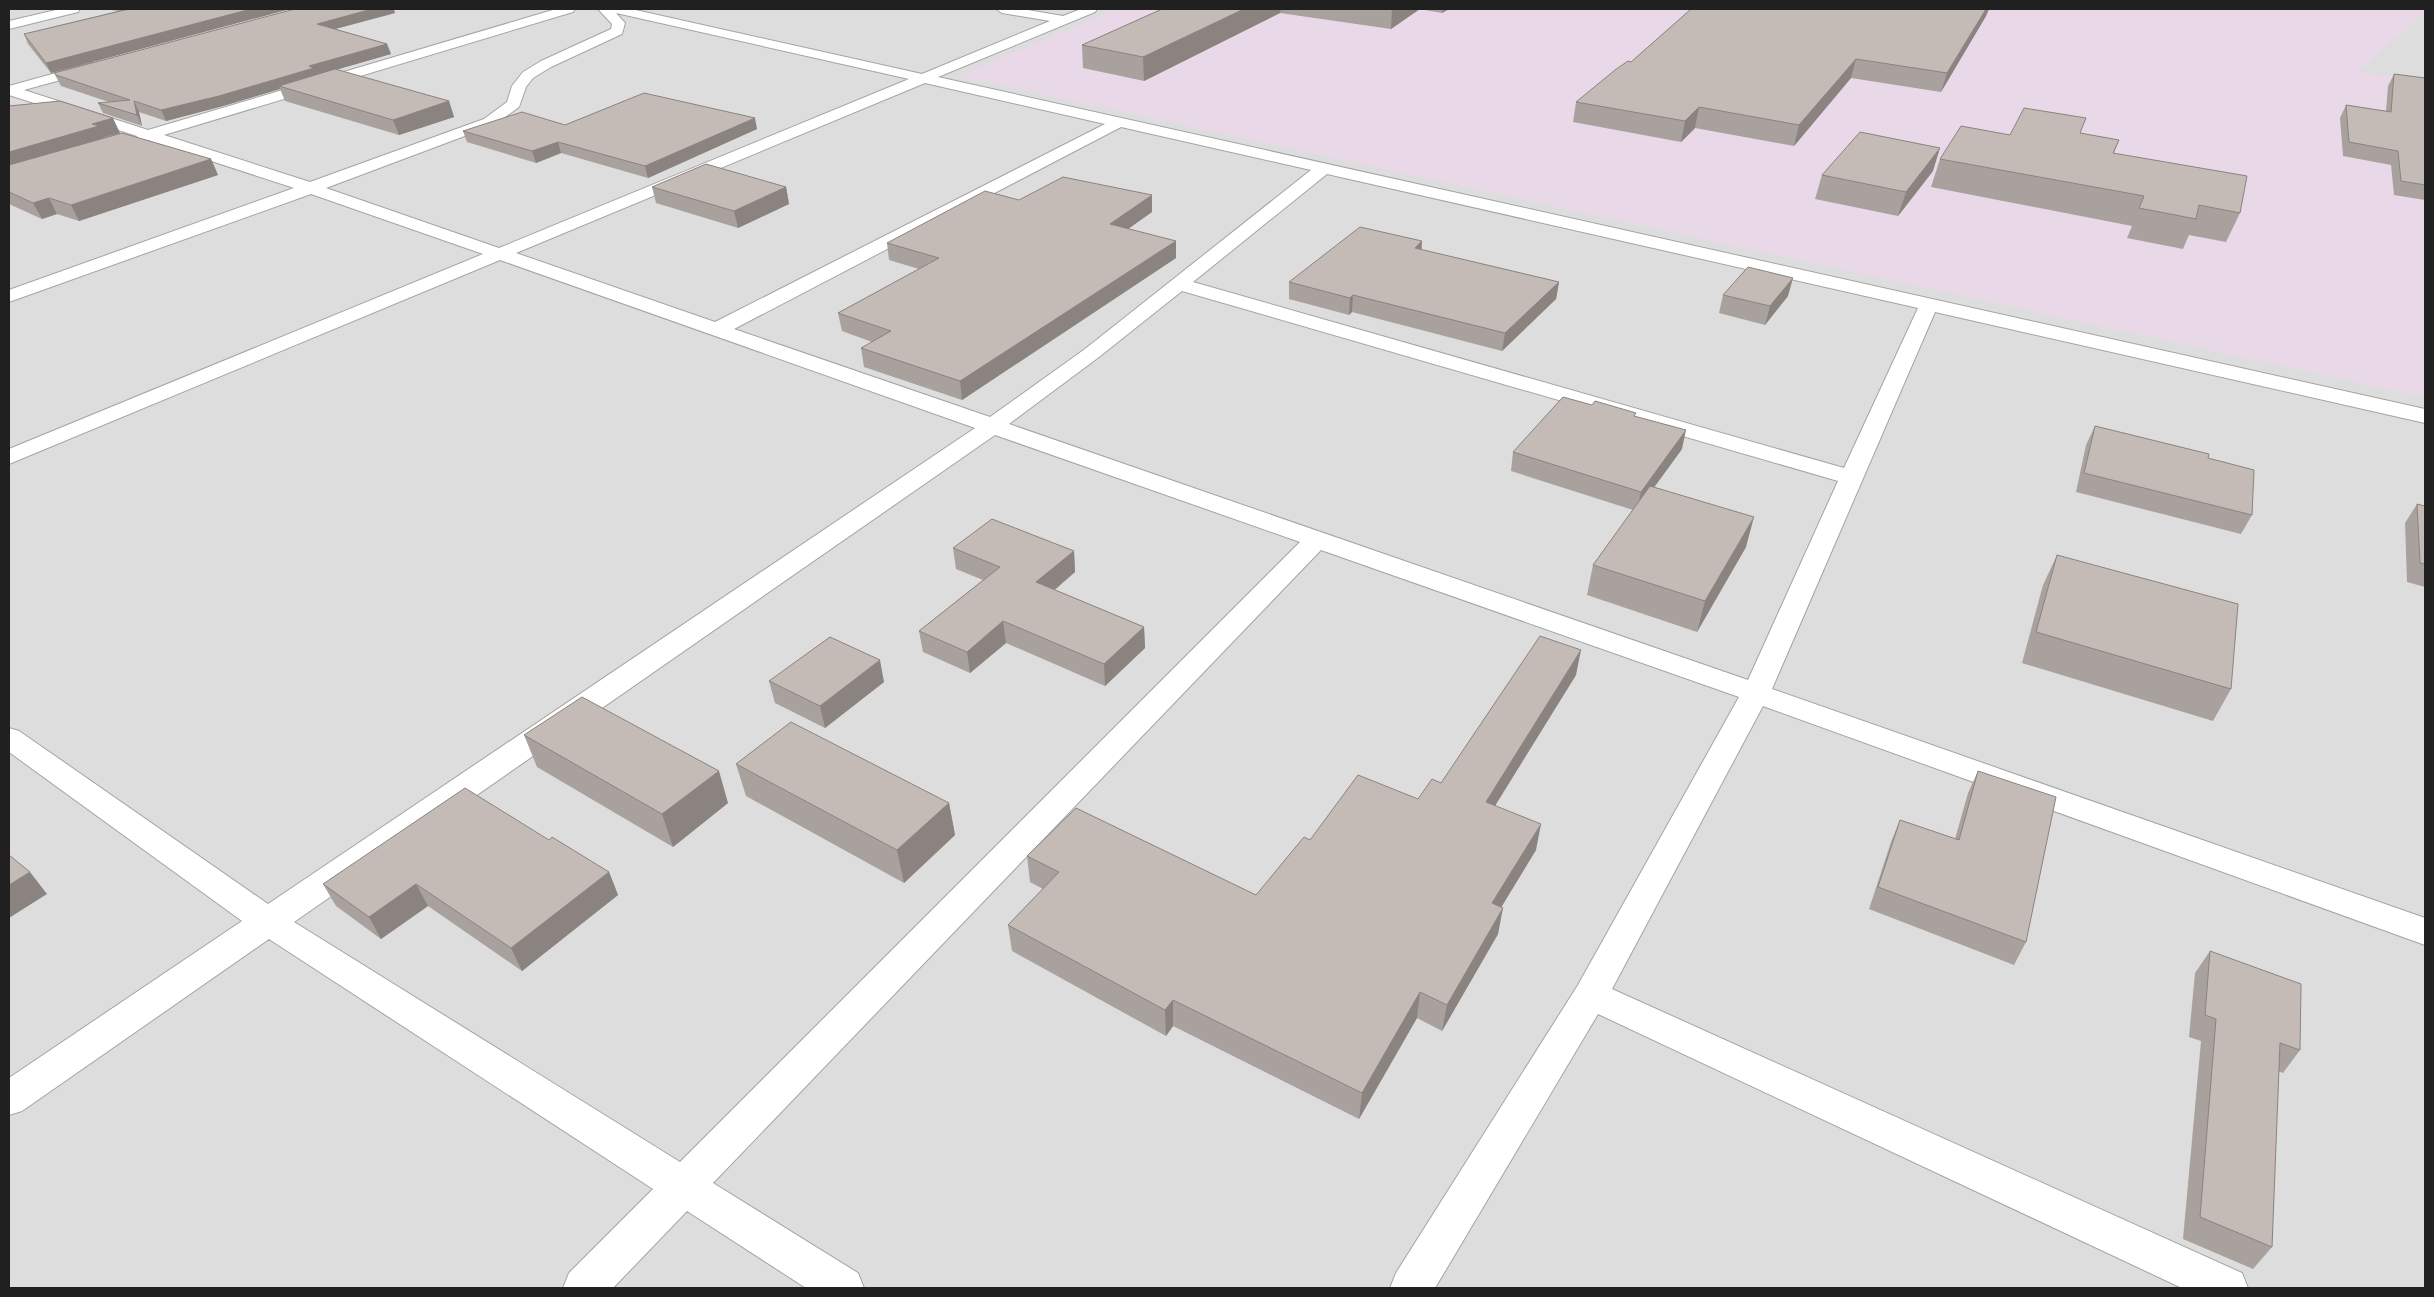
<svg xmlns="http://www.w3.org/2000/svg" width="2434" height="1297" font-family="'Titillium Web',sans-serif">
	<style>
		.residential { fill: #dedddd }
		.industrial { fill: #e9d9e8 }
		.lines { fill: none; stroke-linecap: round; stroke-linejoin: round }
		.minor-casing { stroke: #a4a4a4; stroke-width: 2 }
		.minor { fill: #fff; fill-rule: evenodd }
		.wall { fill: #a9a19d }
		.shaded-wall { fill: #8a837f }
		.building { fill: #c5bbb6; stroke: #8a837f }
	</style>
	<rect width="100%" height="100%" fill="#f0ece7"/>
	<path class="residential" d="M 9,9 L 2425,9 L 2425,1288 L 9,1288 Z"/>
	<path class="industrial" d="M 1116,9 L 2425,9 L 2425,12 L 2357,72 L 2425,82 L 2425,397 L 960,76 Z"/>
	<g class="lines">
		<g class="minor-casing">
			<path id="minor" d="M 60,9 L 80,9 L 78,12 L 9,29 L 9,21 Z
				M 556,9 L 575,9 L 573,12 L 164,135 L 310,182 L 484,119 L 507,102 L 512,86 L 523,72 L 541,61 L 611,29 L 612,24 L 598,9 L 631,9 L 922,74 L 1050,21 L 1002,13 L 996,9 L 1022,9 L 1063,16 L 1081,9 L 1097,9 L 1095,12 L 938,77 L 2425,409 L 2425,423 L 1935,312 L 1772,689 L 2425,918 L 2425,945 L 1763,706 L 1612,989 L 2242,1273 L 2248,1288 L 2182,1288 L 1598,1014 L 1435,1288 L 1390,1288 L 1396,1273 L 1578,985 L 1739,697 L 1321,550 L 713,1183 L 858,1273 L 864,1288 L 806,1288 L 687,1211 L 613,1288 L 563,1288 L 569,1273 L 653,1189 L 269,939 L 22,1111 L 9,1115 L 9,1078 L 242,921 L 9,752 L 9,728 L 19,731 L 268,904 L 975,428 L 500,260 L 9,464 L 9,449 L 483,254 L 311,194 L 9,302 L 9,290 L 294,188 L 147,140 L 138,139 L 137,136 L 9,95 L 9,86 L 92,63 L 97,64 L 99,67 L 97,70 L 24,90 L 148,130 ZM 616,13 L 909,79 L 499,248 L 326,188 L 494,125 L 519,107 L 526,87 L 533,78 L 551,67 L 622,34 L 625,23 ZM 925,83 L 1105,124 L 715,322 L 516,253 ZM 1121,127 L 1311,170 L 1085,349 L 990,417 L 734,329 ZM 1327,174 L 1918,308 L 1844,468 L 1193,282 ZM 1182,291 L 1838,481 L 1748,680 L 1009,424 L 1099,357 ZM 995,435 L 1300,542 L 680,1162 L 294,922 Z"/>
		</g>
		<use href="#minor" class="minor"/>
	</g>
	<path class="wall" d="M 104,9 L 290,9 L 51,73 L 28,44 L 24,34 L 118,11 Z
		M 1162,9 L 1449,9 L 1442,13 L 1419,9 L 1391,29 L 1280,13 L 1144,81 L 1083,68 L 1082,45 Z
		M 1691,9 L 1989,9 L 1986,16 L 1941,92 L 1851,78 L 1794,146 L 1695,128 L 1681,142 L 1573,122 L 1576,102 L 1631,62 Z
		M 395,13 L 335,29 L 387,44 L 391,54 L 336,70 L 449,101 L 454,117 L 399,135 L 285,101 L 280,89 L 223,106 L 166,121 L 139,112 L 142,126 L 103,113 L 98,103 L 109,102 L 61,86 L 54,73 Z
		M 2394,74 L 2425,78 L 2425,200 L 2394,195 L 2391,165 L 2343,156 L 2340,118 L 2346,105 L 2386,111 L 2388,86 Z
		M 9,106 L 120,133 L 211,159 L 218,175 L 79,221 L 57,214 L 42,219 L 9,204 Z
		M 565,125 L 757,129 L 648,178 L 561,153 L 536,163 L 467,142 L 463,131 Z
		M 2080,133 L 2119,140 L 2114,153 L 2240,213 L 2226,242 L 2189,235 L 2183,249 L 2127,238 L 2132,226 L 1931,187 L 1940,159 L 2010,135 Z
		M 1933,171 L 1898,216 L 1815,199 L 1822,175 Z
		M 652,187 L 786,187 L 789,204 L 738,228 L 656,203 Z
		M 1019,200 L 1152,212 L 1128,229 L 1176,241 L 1176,258 L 962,400 L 864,367 L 861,348 L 872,342 L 842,331 L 838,313 L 919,269 L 889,260 L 887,243 Z
		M 1422,250 L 1559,282 L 1556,299 L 1502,351 L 1352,312 L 1349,315 L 1289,299 L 1289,282 Z
		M 1723,295 L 1788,296 L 1765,325 L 1719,313 Z
		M 1592,405 L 1635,416 L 1682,449 L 1654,487 L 1746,547 L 1697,632 L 1587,595 L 1593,565 L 1633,510 L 1511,471 L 1513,452 Z
		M 2095,426 L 2208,458 L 2252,515 L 2241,534 L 2076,492 L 2086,445 Z
		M 2417,504 L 2425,506 L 2425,587 L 2407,582 L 2405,523 Z
		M 953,548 L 1074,551 L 1075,572 L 1055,590 L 1144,627 L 1145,648 L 1105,686 L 1006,643 L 970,673 L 923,652 L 919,631 L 983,580 L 956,569 Z
		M 2057,555 L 2231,689 L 2213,721 L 2022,663 L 2043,585 Z
		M 1576,675 L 1495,805 L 1536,850 L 1501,907 L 1498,934 L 1442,1031 L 1417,1018 L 1359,1119 L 1173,1026 L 1166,1036 L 1012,951 L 1008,925 L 1043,889 L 1030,882 L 1027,856 L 1256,895 L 1310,840 L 1418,799 L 1441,783 Z
		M 769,681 L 884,682 L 825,728 L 775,703 Z
		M 524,735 L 728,803 L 673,847 L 537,767 Z
		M 736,764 L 949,803 L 955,835 L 904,883 L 746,796 Z
		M 1978,771 L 2026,942 L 2014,965 L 1869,909 L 1891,842 L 1900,820 L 1955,839 L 1968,793 Z
		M 549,840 L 609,872 L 618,895 L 522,971 L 428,906 L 381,939 L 336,906 L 323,884 Z
		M 2210,951 L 2300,1050 L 2283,1073 L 2278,1071 L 2272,1247 L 2253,1269 L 2183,1239 L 2201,1041 L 2189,1037 L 2195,973 Z"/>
	<path class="shaded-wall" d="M 251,9 L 290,9 L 51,73 L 46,63 Z
		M 372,9 L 394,9 L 395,13 L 320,33 L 317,24 Z
		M 1244,9 L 1281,9 L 1280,13 L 1144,81 L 1143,57 Z
		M 1392,9 L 1420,9 L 1391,29 Z
		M 1443,9 L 1449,9 L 1442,13 Z
		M 1986,9 L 1989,9 L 1986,16 L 1941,92 L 1947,73 Z
		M 387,44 L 391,54 L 279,86 L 280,89 L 223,106 L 166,121 L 161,110 L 309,66 Z
		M 1856,59 L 1851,78 L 1794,146 L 1799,125 Z
		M 134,101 L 139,112 L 142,126 L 137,115 Z
		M 449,101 L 454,117 L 399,135 L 393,120 Z
		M 1699,107 L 1695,128 L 1681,142 L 1685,121 Z
		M 113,118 L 120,133 L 104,137 L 106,141 L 9,170 L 9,152 L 92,124 Z
		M 755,118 L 757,129 L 648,178 L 645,166 Z
		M 558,142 L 561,153 L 536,163 L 532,151 Z
		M 1940,148 L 1933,171 L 1898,216 L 1906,192 Z
		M 211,159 L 218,175 L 79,221 L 71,205 Z
		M 786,187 L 789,204 L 738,228 L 734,211 Z
		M 1152,195 L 1152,212 L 1111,241 L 1110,224 Z
		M 49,198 L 57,214 L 42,219 L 33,203 Z
		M 1176,241 L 1176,258 L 962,400 L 960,381 Z
		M 1422,241 L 1421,258 L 1415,248 Z
		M 1793,278 L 1788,296 L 1765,325 L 1770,306 Z
		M 1559,282 L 1556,299 L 1502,351 L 1505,333 Z
		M 1353,295 L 1352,312 L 1349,315 L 1350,298 Z
		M 1686,430 L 1682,449 L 1637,511 L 1641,492 Z
		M 1754,517 L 1746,547 L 1697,632 L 1705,601 Z
		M 1074,551 L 1075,572 L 1038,603 L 1036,582 Z
		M 1003,621 L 1006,643 L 970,673 L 967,652 Z
		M 1144,627 L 1145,648 L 1105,686 L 1104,664 Z
		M 1581,650 L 1576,675 L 1482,827 L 1486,802 Z
		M 880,660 L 884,682 L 825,728 L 820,706 Z
		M 719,771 L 728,803 L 673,847 L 662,814 Z
		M 949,803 L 955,835 L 904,883 L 897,850 Z
		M 1541,824 L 1536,850 L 1488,929 L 1492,903 Z
		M 30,872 L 47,894 L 9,918 L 9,885 Z
		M 609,872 L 618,895 L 522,971 L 511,948 Z
		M 416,884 L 428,906 L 381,939 L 369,917 Z
		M 1503,908 L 1498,934 L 1442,1031 L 1447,1005 Z
		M 1420,992 L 1417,1018 L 1359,1119 L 1362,1093 Z
		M 1173,1000 L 1173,1026 L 1166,1036 L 1165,1010 Z"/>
	<path class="building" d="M 129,9 L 251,9 L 46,63 L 24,34 Z
		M 295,9 L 372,9 L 317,24 L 387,44 L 309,66 L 314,68 L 219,96 L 161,110 L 134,101 L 137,115 L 98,103 L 130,100 L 56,75 L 54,73 Z
		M 1162,9 L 1244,9 L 1143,57 L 1082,45 Z
		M 1691,9 L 1986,9 L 1947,73 L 1856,59 L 1799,125 L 1699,107 L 1685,121 L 1576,102 L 1615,70 L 1628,61 L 1631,62 Z
		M 335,69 L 449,101 L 393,120 L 279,86 Z
		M 2394,74 L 2425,78 L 2425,185 L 2401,181 L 2398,151 L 2349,142 L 2346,105 L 2391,112 Z
		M 644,93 L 755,118 L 645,166 L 558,142 L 532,151 L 463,131 L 522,112 L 565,125 Z
		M 60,101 L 113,118 L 92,124 L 99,126 L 9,152 L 9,106 Z
		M 2024,108 L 2086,118 L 2080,133 L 2119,140 L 2113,153 L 2247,176 L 2240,213 L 2199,205 L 2196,219 L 2139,208 L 2144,196 L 1940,159 L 1961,126 L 2010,135 Z
		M 1860,132 L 1940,148 L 1906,192 L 1822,175 Z
		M 122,133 L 211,159 L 71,205 L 49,198 L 33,203 L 9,192 L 9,165 Z
		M 706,164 L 786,187 L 734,211 L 652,187 Z
		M 1063,177 L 1152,195 L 1110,224 L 1176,241 L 960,381 L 861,348 L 891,331 L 838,313 L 939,258 L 887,243 L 985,191 L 1019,200 Z
		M 1360,227 L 1422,241 L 1415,248 L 1559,282 L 1505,333 L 1353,295 L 1350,298 L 1289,282 Z
		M 1748,267 L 1793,278 L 1770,306 L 1723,295 Z
		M 1563,397 L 1592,405 L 1595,401 L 1636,413 L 1634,416 L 1686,430 L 1641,492 L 1513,452 Z
		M 2095,426 L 2209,454 L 2208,458 L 2254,470 L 2252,515 L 2084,473 Z
		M 1650,486 L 1754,517 L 1705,601 L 1593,565 Z
		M 2417,504 L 2425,506 L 2425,564 L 2420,563 Z
		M 992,519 L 1074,551 L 1036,582 L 1144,627 L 1104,664 L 1003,621 L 967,652 L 919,631 L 1000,567 L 953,548 Z
		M 2057,555 L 2238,604 L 2231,689 L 2036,632 Z
		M 1540,636 L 1581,650 L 1486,802 L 1541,824 L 1492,903 L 1503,908 L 1447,1005 L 1420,992 L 1362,1093 L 1173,1000 L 1165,1010 L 1008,925 L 1059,872 L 1027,856 L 1076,808 L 1256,895 L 1304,837 L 1310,840 L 1358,775 L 1418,799 L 1432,779 L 1441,783 Z
		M 830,637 L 880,660 L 820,706 L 769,681 Z
		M 582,697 L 719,771 L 662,814 L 524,735 Z
		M 791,722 L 949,803 L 897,850 L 736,764 Z
		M 1978,771 L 2056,797 L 2026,942 L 1878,887 L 1900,820 L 1959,840 Z
		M 465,788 L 549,840 L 552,837 L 609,872 L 511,948 L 416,884 L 369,917 L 323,884 Z
		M 9,855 L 30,872 L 9,885 Z
		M 2210,951 L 2301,984 L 2300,1050 L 2280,1043 L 2272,1247 L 2200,1217 L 2216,1019 L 2205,1015 Z"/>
	<rect width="2434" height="1297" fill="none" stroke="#202020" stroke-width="20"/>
</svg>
